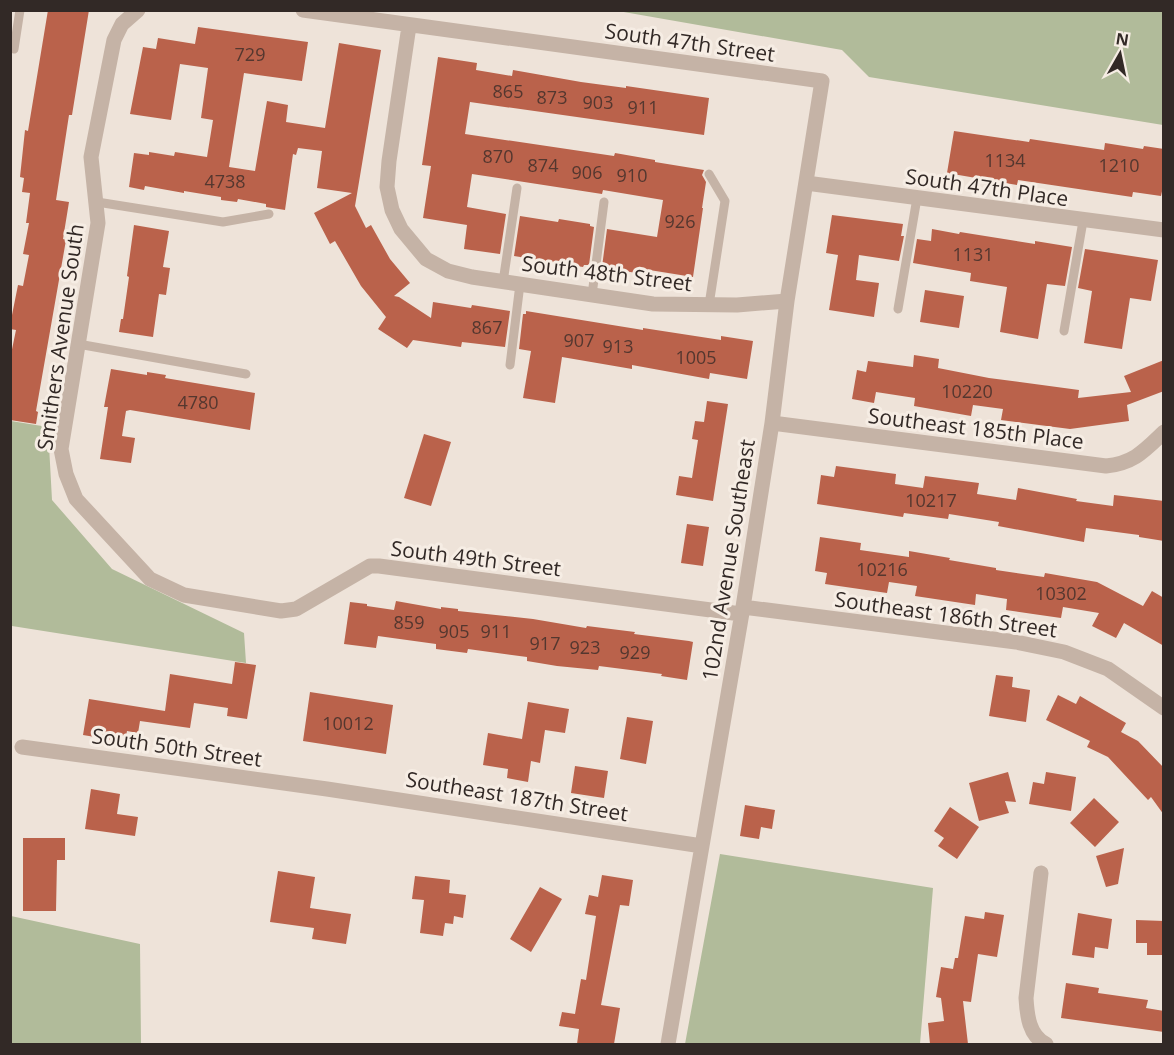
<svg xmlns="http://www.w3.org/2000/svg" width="1174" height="1055" font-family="'Open Sans',sans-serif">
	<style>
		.green { fill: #b1bb9a }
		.building { fill: #ba624b }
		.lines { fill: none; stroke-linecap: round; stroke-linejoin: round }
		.service { stroke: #c5b3a6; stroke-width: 9 }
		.minor { stroke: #c5b3a6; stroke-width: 15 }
		.labels { text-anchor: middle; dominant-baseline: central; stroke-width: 6; stroke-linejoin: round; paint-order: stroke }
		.number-label { font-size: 18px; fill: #54372f }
		.street-label { font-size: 21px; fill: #322926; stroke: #f6ede4 }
	</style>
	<rect width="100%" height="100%" fill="#eee3d9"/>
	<path class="green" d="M 618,11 L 1163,11 L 1163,125 L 869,77 L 842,50 Z
		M 11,421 L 48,427 L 52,500 L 112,569 L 244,633 L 246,663 L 12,626 L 11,630 Z
		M 720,854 L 933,888 L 920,1044 L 685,1044 Z
		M 11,916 L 140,944 L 141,1044 L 11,1044 Z"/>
	<path class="building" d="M 48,10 L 89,10 L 72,115 L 69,115 L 56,200 L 69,202 L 63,239 L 66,240 L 36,411 L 38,412 L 36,424 L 10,420 L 10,359 L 16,330 L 10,329 L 10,325 L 18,285 L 23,286 L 29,255 L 23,254 L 29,223 L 26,223 L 30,193 L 22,192 L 24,178 L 20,177 L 25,130 L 28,131 Z
		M 198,27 L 308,42 L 302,81 L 244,73 L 229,167 L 255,171 L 267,101 L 288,105 L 286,122 L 325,128 L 339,43 L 381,50 L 355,206 L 366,228 L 371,225 L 390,259 L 410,283 L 394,296 L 399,297 L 431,318 L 433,302 L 471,308 L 472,305 L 510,311 L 505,347 L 462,342 L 461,347 L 413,340 L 407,348 L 378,329 L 386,317 L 361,286 L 335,241 L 330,244 L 314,213 L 352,193 L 317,188 L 322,151 L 298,148 L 296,155 L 293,154 L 285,210 L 266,207 L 266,204 L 238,199 L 237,202 L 221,200 L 221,197 L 184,191 L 184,193 L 145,186 L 144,190 L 129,187 L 134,153 L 149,155 L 149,152 L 174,156 L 175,152 L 207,157 L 213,120 L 201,118 L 208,68 L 180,64 L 171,120 L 130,114 L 143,47 L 156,49 L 158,38 L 195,44 Z
		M 438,57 L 477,63 L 476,70 L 512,76 L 513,70 L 581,82 L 626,88 L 626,86 L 709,98 L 704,135 L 470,102 L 465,134 L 614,156 L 615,153 L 655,160 L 655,162 L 704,170 L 702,175 L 706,182 L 702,208 L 703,208 L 693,277 L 637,268 L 636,273 L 602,267 L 607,229 L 657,237 L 663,200 L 603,190 L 602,194 L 472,174 L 467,207 L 506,214 L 500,254 L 464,249 L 467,225 L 423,218 L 431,166 L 422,165 Z
		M 954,131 L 1029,142 L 1030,139 L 1104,150 L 1105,143 L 1143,149 L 1144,146 L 1164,149 L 1164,182 L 1161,196 L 1133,192 L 1132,197 L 1018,180 L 1017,185 L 947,173 Z
		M 832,215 L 903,224 L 901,236 L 904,236 L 899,261 L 859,255 L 856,280 L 879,283 L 874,317 L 829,310 L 838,255 L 826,253 Z
		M 520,216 L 558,222 L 559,219 L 590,224 L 590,226 L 594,227 L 589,265 L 584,265 L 583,267 L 514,256 Z
		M 134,225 L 169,231 L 163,267 L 170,268 L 166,295 L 159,294 L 153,337 L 119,332 L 121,319 L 123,319 L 129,277 L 127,276 Z
		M 932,229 L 959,234 L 960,232 L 1035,244 L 1035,241 L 1072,247 L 1065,286 L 1047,284 L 1038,339 L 1000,332 L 1007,287 L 970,281 L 971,273 L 913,263 L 917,239 L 931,241 Z
		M 1085,249 L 1158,260 L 1151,301 L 1130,298 L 1122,349 L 1084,343 L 1092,291 L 1078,288 Z
		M 925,290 L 964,296 L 959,328 L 920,322 Z
		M 526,311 L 643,330 L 643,328 L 721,340 L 721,336 L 753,341 L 747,379 L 710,373 L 709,379 L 632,365 L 632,369 L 562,357 L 555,403 L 523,398 L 531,351 L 519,349 L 523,314 L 526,314 Z
		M 914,355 L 939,359 L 938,368 L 989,378 L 1079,390 L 1078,398 L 1131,392 L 1124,376 L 1164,360 L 1164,391 L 1127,405 L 1129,421 L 1070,429 L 1001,420 L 1003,409 L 973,405 L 971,416 L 914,406 L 915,398 L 876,392 L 874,403 L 852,399 L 857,370 L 866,372 L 868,361 L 913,367 Z
		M 111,369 L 147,375 L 147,372 L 166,375 L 165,378 L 255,393 L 250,430 L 130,410 L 126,411 L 122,436 L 135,438 L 131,463 L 100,459 L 108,407 L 104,407 Z
		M 707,401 L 728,404 L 713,501 L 676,495 L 679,476 L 692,478 L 698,440 L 692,439 L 695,421 L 704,422 Z
		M 424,434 L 451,442 L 431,506 L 404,498 Z
		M 836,466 L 896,474 L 895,484 L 923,488 L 925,476 L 979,483 L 977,494 L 1016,500 L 1018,488 L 1077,499 L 1076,501 L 1113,506 L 1114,495 L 1164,501 L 1164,541 L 1139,537 L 1139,535 L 1086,528 L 1084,542 L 998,526 L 999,522 L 949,514 L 948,519 L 904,513 L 903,517 L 817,504 L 821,475 L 834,477 Z
		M 687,524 L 709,527 L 703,566 L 681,563 Z
		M 820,537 L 861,543 L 860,550 L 909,557 L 909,551 L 950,558 L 949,560 L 996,568 L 996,570 L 1044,577 L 1045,573 L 1097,582 L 1143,606 L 1152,591 L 1164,598 L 1164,646 L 1124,623 L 1116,638 L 1092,626 L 1099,613 L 1063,607 L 1061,618 L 1033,614 L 1006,610 L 1007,599 L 976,594 L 975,605 L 915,596 L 917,586 L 889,582 L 887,593 L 825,584 L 827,573 L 815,571 Z
		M 396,601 L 441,609 L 441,607 L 458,609 L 458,611 L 533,619 L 586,628 L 587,626 L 635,632 L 634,634 L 689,641 L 693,642 L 687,680 L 661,676 L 662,674 L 599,666 L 598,670 L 557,666 L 527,661 L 527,657 L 468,649 L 467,653 L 436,649 L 436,644 L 378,636 L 376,648 L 344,644 L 350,602 L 367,604 L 367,606 L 394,610 Z
		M 235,662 L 256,665 L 247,719 L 227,716 L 228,708 L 194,703 L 190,728 L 140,721 L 138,733 L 127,731 L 125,742 L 83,735 L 89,699 L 165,711 L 170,674 L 232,684 Z
		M 996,675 L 1013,677 L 1012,687 L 1030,690 L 1026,722 L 989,716 Z
		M 310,692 L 393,705 L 386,754 L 303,741 Z
		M 1058,695 L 1076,704 L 1080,696 L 1126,723 L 1121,732 L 1138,741 L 1164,768 L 1164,815 L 1151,797 L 1148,800 L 1108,757 L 1087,747 L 1090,741 L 1046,720 Z
		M 528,702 L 569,709 L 565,733 L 545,730 L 540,763 L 531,761 L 528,782 L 507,778 L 508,769 L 483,765 L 488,733 L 522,739 Z
		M 627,717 L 653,721 L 646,764 L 620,759 Z
		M 575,766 L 608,771 L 604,798 L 571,793 Z
		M 1008,772 L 1016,802 L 1005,801 L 1009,813 L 979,821 L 969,783 Z
		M 1046,772 L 1076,777 L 1071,811 L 1029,804 L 1033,782 L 1044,784 Z
		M 91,789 L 120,794 L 117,814 L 138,817 L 135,836 L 85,829 Z
		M 1094,798 L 1119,822 L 1095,847 L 1070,823 Z
		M 745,805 L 775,810 L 772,829 L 761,827 L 759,839 L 740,836 Z
		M 950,807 L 979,827 L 957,859 L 938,846 L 944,838 L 934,831 Z
		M 23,838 L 65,838 L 65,860 L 57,860 L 56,911 L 23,911 Z
		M 1124,848 L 1118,884 L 1106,887 L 1096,856 Z
		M 278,871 L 315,877 L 310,908 L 351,914 L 346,944 L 312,939 L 314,928 L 270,922 Z
		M 602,875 L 633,880 L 629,906 L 620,905 L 601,1005 L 620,1008 L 614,1044 L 577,1044 L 579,1029 L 559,1026 L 562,1012 L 575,1014 L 581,979 L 586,980 L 596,916 L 585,914 L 589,895 L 598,897 Z
		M 415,876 L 450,880 L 449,893 L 466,895 L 463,918 L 454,916 L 453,924 L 445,923 L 443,936 L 420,933 L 424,900 L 412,899 Z
		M 540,887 L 562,899 L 531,952 L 510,939 Z
		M 985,912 L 1004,915 L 997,957 L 978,954 L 971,1002 L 963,1001 L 968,1044 L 930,1044 L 928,1023 L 944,1021 L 941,998 L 936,997 L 941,967 L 953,969 L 955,958 L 958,958 L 965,916 L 984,919 Z
		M 1078,913 L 1112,919 L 1108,949 L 1095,947 L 1094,958 L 1072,955 Z
		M 1136,920 L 1164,921 L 1164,955 L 1147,955 L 1147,943 L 1136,943 Z
		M 1066,983 L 1099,988 L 1098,993 L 1148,1000 L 1146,1008 L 1164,1011 L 1164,1032 L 1061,1018 Z"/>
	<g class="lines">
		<path class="service" d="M 14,49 L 20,10
			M 97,202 L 223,222 L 269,214
			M 503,282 L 517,188
			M 592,295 L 604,202
			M 709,305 L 725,201 L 709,174
			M 898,309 L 917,198
			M 1064,331 L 1083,221
			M 78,344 L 246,374
			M 510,365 L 520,284"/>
		<path class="minor" d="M 138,10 L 122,24 L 114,40 L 91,157 L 98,223 L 61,449 L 66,474 L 76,499 L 150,579 L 184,595 L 281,611 L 296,609 L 370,566 L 379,566 L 741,614
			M 303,10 L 822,81 L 787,301 L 772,423 L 743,607 L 668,1044
			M 409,26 L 389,161 L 387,187 L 392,210 L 401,229 L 426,259 L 448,271 L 472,277 L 653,304 L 737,305 L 787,301
			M 806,183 L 1164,230
			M 772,423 L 1106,466 C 1134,463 1144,451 1164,432
			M 743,607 L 1016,642 L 1064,652 L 1108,669 L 1164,708
			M 22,747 L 327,789 L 702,846
			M 1041,873 L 1026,998 C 1027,1015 1029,1036 1046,1044"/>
	</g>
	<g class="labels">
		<g class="number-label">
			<text x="250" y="54">729</text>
			<text x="508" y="91">865</text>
			<text x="552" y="97">873</text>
			<text x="598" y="102">903</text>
			<text x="643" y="107">911</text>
			<text x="498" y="156">870</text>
			<text x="1005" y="160">1134</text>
			<text x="543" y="165">874</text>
			<text x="1119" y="165">1210</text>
			<text x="587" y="172">906</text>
			<text x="632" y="175">910</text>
			<text x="225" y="181">4738</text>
			<text x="680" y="221">926</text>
			<text x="973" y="254">1131</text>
			<text x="487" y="327">867</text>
			<text x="579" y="340">907</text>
			<text x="618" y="346">913</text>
			<text x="696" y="357">1005</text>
			<text x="967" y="391">10220</text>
			<text x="198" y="402">4780</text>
			<text x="931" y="500">10217</text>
			<text x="882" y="569">10216</text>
			<text x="1061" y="593">10302</text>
			<text x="409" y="622">859</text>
			<text x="454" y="631">905</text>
			<text x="496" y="631">911</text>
			<text x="545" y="643">917</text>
			<text x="585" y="647">923</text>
			<text x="635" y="652">929</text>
			<text x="348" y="723">10012</text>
		</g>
		<g class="street-label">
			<text transform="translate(690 42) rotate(8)">South 47th Street</text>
			<text transform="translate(987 187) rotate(8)">South 47th Place</text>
			<text transform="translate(607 273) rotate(7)">South 48th Street</text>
			<text transform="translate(60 337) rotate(-82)">Smithers Avenue South</text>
			<text transform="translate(976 428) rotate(7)">Southeast 185th Place</text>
			<text transform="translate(476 558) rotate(7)">South 49th Street</text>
			<text transform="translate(728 560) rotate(-81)">102nd Avenue Southeast</text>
			<text transform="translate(946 614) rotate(8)">Southeast 186th Street</text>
			<text transform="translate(177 747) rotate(8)">South 50th Street</text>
			<text transform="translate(517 796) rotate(9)">Southeast 187th Street</text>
		</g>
	</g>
	<rect width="1174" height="1055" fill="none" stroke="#322926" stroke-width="24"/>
	<g transform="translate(1120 54) rotate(9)" stroke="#f6ede4" stroke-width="4.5" paint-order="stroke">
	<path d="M0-4.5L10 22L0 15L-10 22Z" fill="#322926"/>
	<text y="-9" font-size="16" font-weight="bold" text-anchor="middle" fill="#322926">N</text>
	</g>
</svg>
